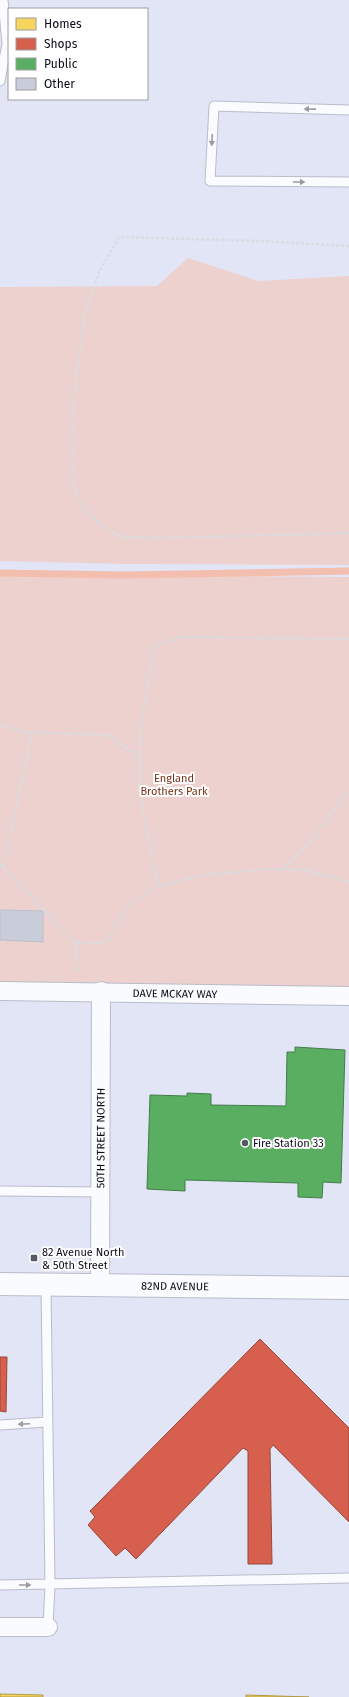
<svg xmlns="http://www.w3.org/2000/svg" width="349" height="1697" font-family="'Fira Sans',sans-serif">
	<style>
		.green { fill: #edd1ce }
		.homes { fill: #f6d55c; stroke: #b09947 }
		.shops { fill: #d6604d; stroke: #99473c }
		.public { fill: #5aae61; stroke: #427d4a }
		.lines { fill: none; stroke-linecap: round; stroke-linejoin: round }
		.stream { stroke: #f4beaf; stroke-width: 7 }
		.building { fill: #c9ccd9; stroke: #bcbecc }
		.service-casing { stroke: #b9bcca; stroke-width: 11 }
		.minor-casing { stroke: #b9bcca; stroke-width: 20 }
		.tertiary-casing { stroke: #b9bcca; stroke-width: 24 }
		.path { stroke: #dadce1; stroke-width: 2.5; stroke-dasharray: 3 2; stroke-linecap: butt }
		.service { stroke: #fafbfe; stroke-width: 9 }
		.minor { stroke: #fafbfe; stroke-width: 18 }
		.tertiary { stroke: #fafbfe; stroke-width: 22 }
		.oneway { fill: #9a9ba1 }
		.poi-dot { fill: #565864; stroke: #fff; stroke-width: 1.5 }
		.labels { text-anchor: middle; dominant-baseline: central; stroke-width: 4; stroke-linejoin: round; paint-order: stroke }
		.park-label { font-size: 11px; fill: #763117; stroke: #fff }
		.street-label { font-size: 11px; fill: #0b0c16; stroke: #fff }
		.poi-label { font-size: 11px; fill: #0b0c16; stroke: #fff; text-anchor: start }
	</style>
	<rect width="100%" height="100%" fill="#e1e5f6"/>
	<path class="green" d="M 188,258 L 258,281 L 349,276 L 349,565 L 124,564 L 0,561 L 0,287 L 157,286 Z
		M 0,573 L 124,575 L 349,577 L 349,997 L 0,992 Z"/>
	<path class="homes" d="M 0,1694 L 43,1695 L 43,1697 L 0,1697 Z
		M 246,1695 L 309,1697 L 246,1697 Z"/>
	<path class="shops" d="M 260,1339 L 349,1428 L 349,1522 L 273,1445 L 270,1449 L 272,1564 L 248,1564 L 248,1451 L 243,1448 L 136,1559 L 125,1548 L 116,1556 L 88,1525 L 95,1517 L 90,1511 Z
		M 0,1357 L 7,1357 L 6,1412 L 0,1411 Z"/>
	<path class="public" d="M 295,1047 L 345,1050 L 341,1183 L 323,1182 L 322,1198 L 298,1197 L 298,1183 L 185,1180 L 185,1191 L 147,1189 L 150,1095 L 187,1096 L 187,1093 L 211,1094 L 211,1105 L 286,1106 L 287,1052 L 295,1052 Z"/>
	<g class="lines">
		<path class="stream" d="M 0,573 L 124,575 L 349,571"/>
	</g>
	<path class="building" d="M 0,910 L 43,911 L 43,942 L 0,940 Z"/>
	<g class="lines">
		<g class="service-casing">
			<path id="service" d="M 0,81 L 7,44 L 3,0
				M 349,110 L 214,106 L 210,181 L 349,182
				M 0,1191 L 101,1192
				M 46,1285 L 50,1585 L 48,1627
				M 0,1425 L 47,1422
				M 0,1585 L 349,1578"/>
		</g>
		<g class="minor-casing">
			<g id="minor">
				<path id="s1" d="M 0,991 L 349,996"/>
				<path id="s2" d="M 100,1285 L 101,991"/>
				<path d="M 0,1627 L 48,1627"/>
			</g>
		</g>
		<g class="tertiary-casing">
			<g id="tertiary">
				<path id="s3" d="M 0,1284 L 349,1288"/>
			</g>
		</g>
		<path class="path" d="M 349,246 L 260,241 L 119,237 L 99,272 L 84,317 L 73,406 L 73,481 L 79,499 L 89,516 L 110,531 L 123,537 L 160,538 L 349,533
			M 349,639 L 180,637 L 157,645 L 153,652 L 141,725 L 139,789 L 158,886 L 204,875 L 270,869 L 304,870 L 349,882
			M 0,725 L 26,732 L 108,735 L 140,758
			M 0,865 L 76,943 L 99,943 L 107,941 L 131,902 L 158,886
			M 3,867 L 32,732
			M 281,870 L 306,847 L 349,790
			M 76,943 L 77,971"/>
		<use href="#service" class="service"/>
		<use href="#minor" class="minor"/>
		<use href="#tertiary" class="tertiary"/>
	</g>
	<defs><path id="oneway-solid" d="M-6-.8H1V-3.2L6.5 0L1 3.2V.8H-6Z"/></defs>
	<g class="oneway">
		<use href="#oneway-solid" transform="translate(310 109) rotate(-179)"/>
		<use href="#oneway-solid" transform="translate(212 140) rotate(93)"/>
		<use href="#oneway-solid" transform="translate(299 182)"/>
		<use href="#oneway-solid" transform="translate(24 1424) rotate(177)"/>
		<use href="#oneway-solid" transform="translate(25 1585)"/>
	</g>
	<g class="poi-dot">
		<circle cx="245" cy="1143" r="4"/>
		<rect x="30" y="1254" width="8" height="8" rx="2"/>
	</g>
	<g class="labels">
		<g class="park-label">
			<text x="174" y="778">England<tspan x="174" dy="13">Brothers Park</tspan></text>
		</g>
		<g class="street-label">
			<text stroke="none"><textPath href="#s1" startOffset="175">DAVE MCKAY WAY</textPath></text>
			<text stroke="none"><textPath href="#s2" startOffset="147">50TH STREET NORTH</textPath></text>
			<text stroke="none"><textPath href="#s3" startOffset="175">82ND AVENUE</textPath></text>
		</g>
		<g class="poi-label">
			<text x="253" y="1143">Fire Station 33</text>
			<text x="42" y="1252">82 Avenue North<tspan x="42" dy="13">&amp; 50th Street</tspan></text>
		</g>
	</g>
	<rect x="8" y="8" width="140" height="92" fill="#ffffff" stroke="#9d9ea2"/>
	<rect x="16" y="18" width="20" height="12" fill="#f6d55c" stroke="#9d9ea2"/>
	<text x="44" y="28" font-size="12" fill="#0b0c16">Homes</text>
	<rect x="16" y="38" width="20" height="12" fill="#d6604d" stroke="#9d9ea2"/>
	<text x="44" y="48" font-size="12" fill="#0b0c16">Shops</text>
	<rect x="16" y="58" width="20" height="12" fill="#5aae61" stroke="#9d9ea2"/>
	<text x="44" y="68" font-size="12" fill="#0b0c16">Public</text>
	<rect x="16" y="78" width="20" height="12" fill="#c9ccd9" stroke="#9d9ea2"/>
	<text x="44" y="88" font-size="12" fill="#0b0c16">Other</text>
</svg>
